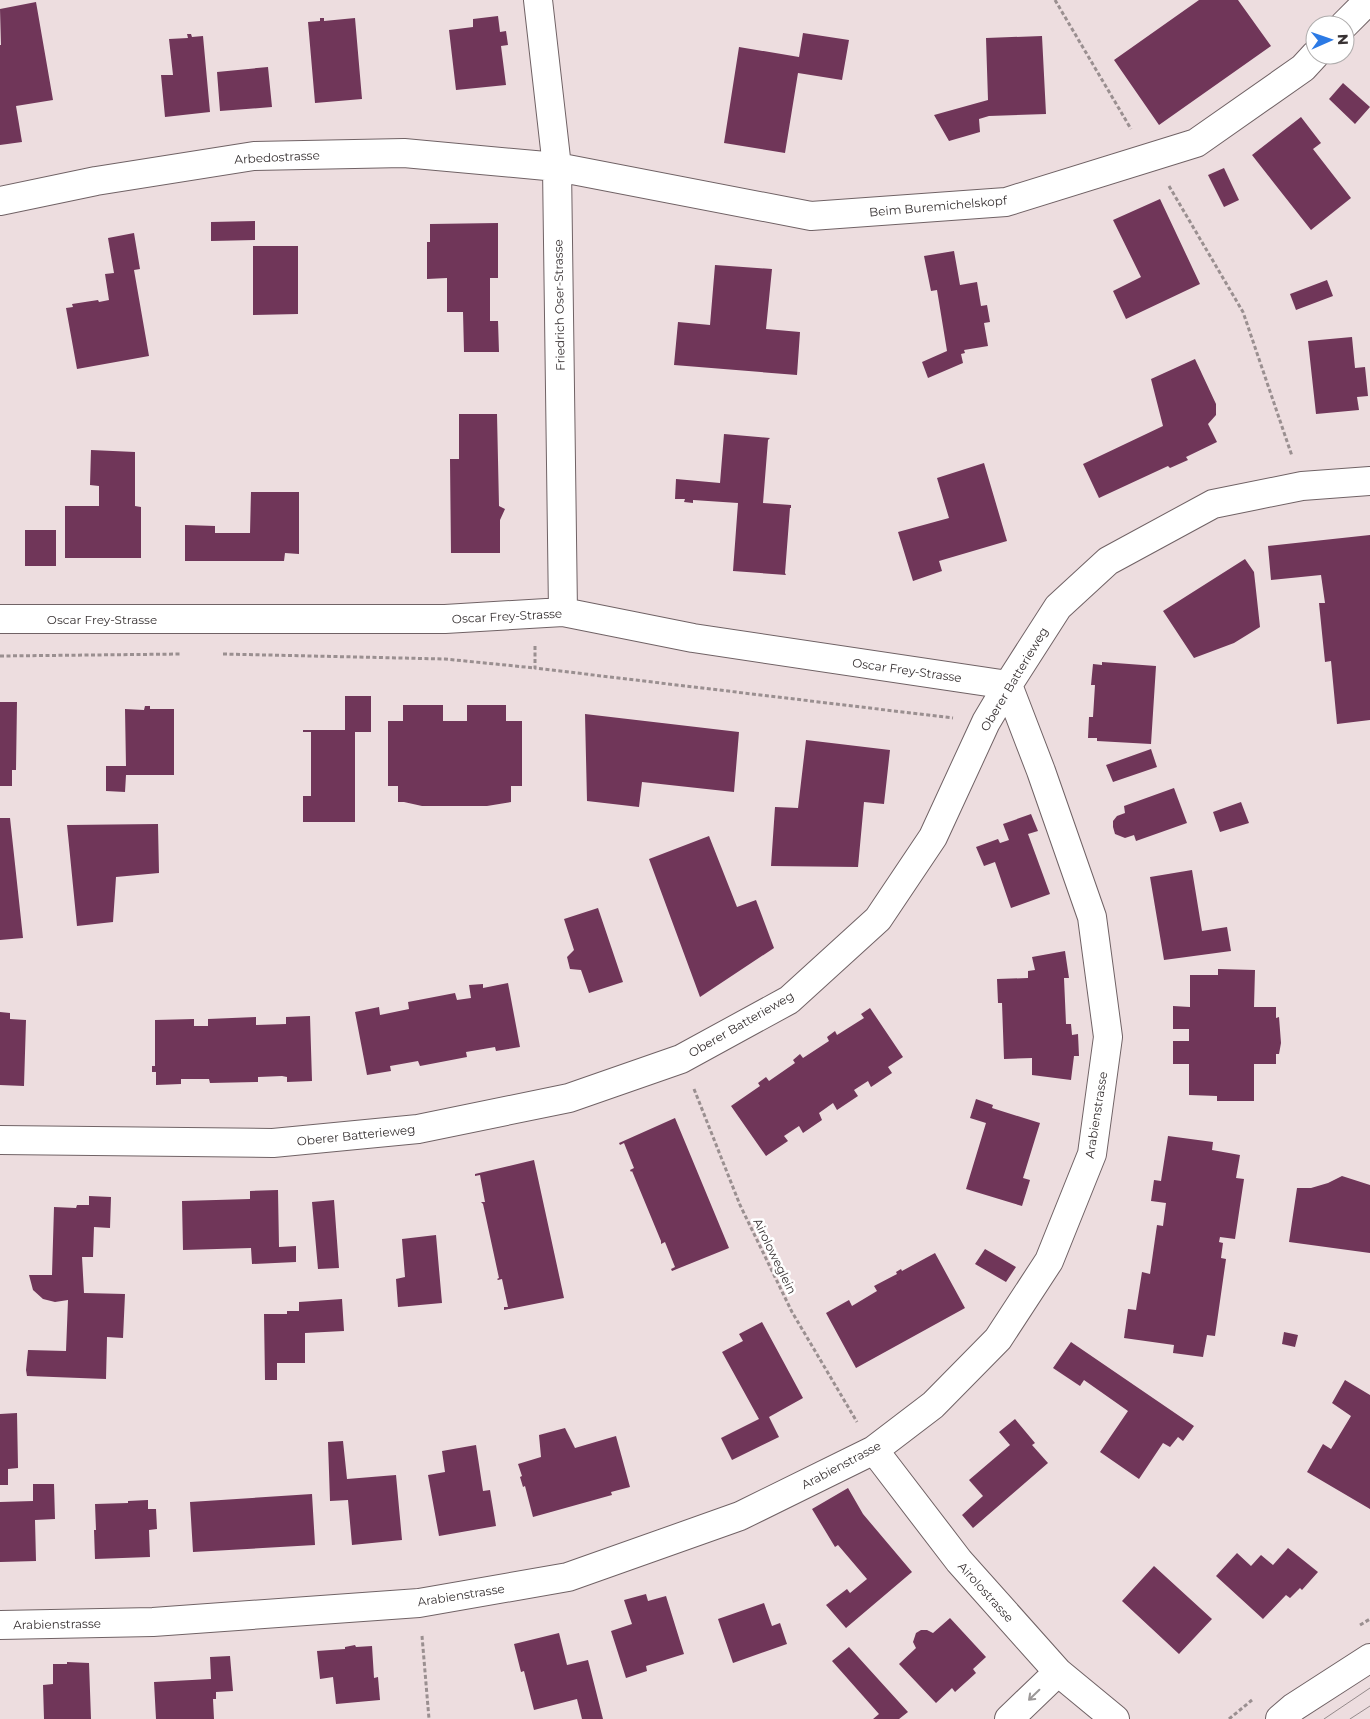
<svg xmlns="http://www.w3.org/2000/svg" width="1370" height="1719" font-family="Montserrat,sans-serif">
	<style>
		.building { fill: #703659 }
		.lines { fill: none; stroke-linecap: round; stroke-linejoin: round }
		.street-casing { stroke: #706265; stroke-width: 30 }
		.path { stroke: #9a8f90; stroke-width: 3; stroke-dasharray: 4 2.5; stroke-linecap: butt }
		.street { stroke: #fff; stroke-width: 28 }
		.tram { stroke: #958a8b; stroke-width: 1 }
		.oneway { stroke: #9b9898 }
		.labels { text-anchor: middle; dominant-baseline: central; stroke-width: 5; stroke-linejoin: round; paint-order: stroke }
		.street-label { font-size: 12px; fill: #373132; stroke: #fff }
	</style>
	<rect width="100%" height="100%" fill="#eddddf"/>
	<path class="building" d="M 1199,0 L 1238,0 L 1271,46 L 1159,125 L 1114,60 Z
		M 36,2 L 53,100 L 16,106 L 22,142 L 0,145 L 0,45 L 1,45 L 0,9 Z
		M 498,16 L 500,32 L 506,31 L 508,45 L 501,46 L 506,85 L 456,90 L 449,30 L 473,27 L 473,19 Z
		M 320,18 L 324,18 L 324,21 L 355,18 L 362,99 L 315,103 L 308,22 L 320,21 Z
		M 803,33 L 849,40 L 842,80 L 798,73 L 785,153 L 724,143 L 739,47 L 799,57 Z
		M 187,34 L 191,34 L 192,37 L 203,36 L 210,112 L 165,117 L 161,75 L 173,75 L 169,39 L 188,38 Z
		M 1042,36 L 1046,114 L 989,116 L 979,119 L 980,132 L 949,141 L 934,115 L 988,100 L 986,38 Z
		M 268,67 L 272,107 L 220,111 L 217,72 Z
		M 1343,83 L 1370,107 L 1355,124 L 1329,99 Z
		M 1301,117 L 1321,143 L 1313,149 L 1351,198 L 1311,230 L 1252,155 Z
		M 1224,168 L 1239,200 L 1224,207 L 1208,175 Z
		M 1160,199 L 1200,284 L 1126,319 L 1113,291 L 1141,277 L 1113,220 Z
		M 255,221 L 255,240 L 211,241 L 211,222 Z
		M 498,223 L 498,278 L 490,278 L 490,321 L 498,321 L 499,352 L 464,352 L 463,312 L 447,312 L 447,278 L 427,279 L 427,242 L 430,242 L 430,224 Z
		M 134,233 L 140,269 L 134,270 L 149,356 L 77,369 L 66,308 L 73,307 L 72,304 L 98,300 L 99,302 L 109,300 L 105,274 L 114,273 L 108,238 Z
		M 253,246 L 298,246 L 298,314 L 253,315 Z
		M 954,251 L 960,285 L 977,282 L 981,306 L 987,305 L 990,322 L 984,323 L 988,346 L 964,350 L 965,353 L 961,354 L 963,363 L 928,378 L 922,362 L 947,351 L 937,290 L 931,291 L 924,256 Z
		M 715,265 L 772,269 L 766,329 L 800,332 L 797,375 L 674,365 L 678,322 L 710,325 Z
		M 1327,280 L 1333,296 L 1296,310 L 1290,294 Z
		M 1352,337 L 1355,368 L 1365,367 L 1368,396 L 1357,397 L 1359,410 L 1316,414 L 1308,341 Z
		M 1195,359 L 1216,404 L 1216,415 L 1208,424 L 1217,442 L 1186,457 L 1188,460 L 1170,468 L 1168,466 L 1099,498 L 1083,464 L 1163,426 L 1151,379 Z
		M 459,414 L 497,414 L 499,506 L 505,509 L 500,520 L 500,553 L 451,553 L 450,459 L 459,459 Z
		M 724,434 L 770,438 L 768,440 L 763,503 L 791,505 L 791,508 L 790,508 L 785,573 L 786,575 L 733,571 L 738,503 L 693,500 L 693,503 L 684,502 L 685,499 L 675,499 L 676,479 L 720,483 Z
		M 91,450 L 135,452 L 135,506 L 141,507 L 141,558 L 65,558 L 65,506 L 99,506 L 99,486 L 90,485 Z
		M 984,463 L 1007,541 L 939,561 L 942,571 L 913,581 L 898,532 L 949,518 L 937,478 Z
		M 251,492 L 299,492 L 299,554 L 285,553 L 284,561 L 185,561 L 185,525 L 215,526 L 215,533 L 250,533 Z
		M 25,530 L 56,530 L 56,566 L 25,566 Z
		M 1370,535 L 1370,720 L 1337,724 L 1331,661 L 1325,662 L 1322,633 L 1319,603 L 1325,603 L 1321,575 L 1271,580 L 1268,546 Z
		M 1245,559 L 1254,572 L 1260,627 L 1234,643 L 1194,658 L 1163,611 Z
		M 1102,662 L 1156,666 L 1151,744 L 1097,741 L 1097,738 L 1088,738 L 1089,717 L 1093,717 L 1095,685 L 1091,685 L 1093,664 L 1102,665 Z
		M 345,696 L 371,696 L 371,732 L 355,732 L 355,822 L 303,822 L 303,796 L 311,796 L 311,732 L 303,732 L 303,730 L 345,730 Z
		M 0,702 L 17,702 L 16,770 L 12,770 L 12,786 L 0,786 Z
		M 403,705 L 443,705 L 443,721 L 467,721 L 467,705 L 506,705 L 506,721 L 522,721 L 522,786 L 511,786 L 511,802 L 487,806 L 422,806 L 404,802 L 398,802 L 398,786 L 388,786 L 388,721 L 403,721 Z
		M 145,706 L 150,706 L 150,709 L 174,709 L 174,775 L 126,775 L 125,792 L 106,791 L 106,766 L 126,766 L 125,709 L 144,710 Z
		M 585,714 L 739,732 L 734,792 L 642,782 L 639,807 L 587,801 Z
		M 806,740 L 890,750 L 884,804 L 864,802 L 858,867 L 771,866 L 775,807 L 798,808 Z
		M 1151,749 L 1157,767 L 1113,782 L 1106,765 Z
		M 1174,788 L 1187,823 L 1136,841 L 1134,835 L 1125,838 L 1115,834 L 1113,827 L 1113,821 L 1117,816 L 1125,813 L 1124,806 Z
		M 1241,802 L 1249,823 L 1220,832 L 1213,812 Z
		M 1031,814 L 1038,831 L 1028,834 L 1050,894 L 1011,908 L 995,862 L 984,866 L 976,847 L 998,839 L 1000,843 L 1009,840 L 1003,824 Z
		M 0,818 L 10,818 L 23,938 L 0,940 Z
		M 158,824 L 159,873 L 116,877 L 113,922 L 77,926 L 67,825 Z
		M 709,836 L 737,907 L 756,900 L 774,948 L 700,997 L 649,859 Z
		M 1192,870 L 1202,931 L 1227,927 L 1231,951 L 1164,960 L 1150,877 Z
		M 598,908 L 623,982 L 589,993 L 581,970 L 570,969 L 567,957 L 574,950 L 564,919 Z
		M 1065,951 L 1069,978 L 1064,978 L 1066,1024 L 1071,1024 L 1072,1035 L 1078,1034 L 1079,1056 L 1074,1056 L 1071,1080 L 1032,1075 L 1032,1058 L 1004,1059 L 1002,1003 L 998,1003 L 997,979 L 1028,978 L 1028,971 L 1035,970 L 1032,957 Z
		M 1218,969 L 1255,970 L 1254,1007 L 1276,1007 L 1276,1018 L 1279,1017 L 1281,1043 L 1279,1054 L 1276,1054 L 1276,1064 L 1254,1064 L 1254,1101 L 1217,1101 L 1217,1096 L 1189,1095 L 1189,1064 L 1173,1064 L 1173,1041 L 1189,1041 L 1189,1029 L 1173,1029 L 1173,1006 L 1190,1007 L 1190,975 L 1218,975 Z
		M 508,983 L 520,1047 L 496,1051 L 495,1047 L 466,1052 L 467,1057 L 420,1066 L 418,1061 L 390,1066 L 391,1071 L 367,1075 L 355,1012 L 379,1007 L 380,1015 L 409,1009 L 408,1002 L 455,993 L 457,1000 L 471,998 L 469,985 L 483,984 L 483,988 Z
		M 870,1008 L 903,1057 L 888,1067 L 892,1073 L 871,1087 L 868,1081 L 854,1090 L 858,1096 L 837,1110 L 833,1103 L 819,1113 L 822,1120 L 803,1133 L 799,1126 L 784,1136 L 788,1141 L 766,1156 L 731,1106 L 760,1086 L 758,1083 L 766,1077 L 769,1081 L 795,1063 L 793,1060 L 800,1054 L 803,1058 L 829,1041 L 827,1037 L 835,1031 L 837,1035 L 864,1018 L 861,1014 Z
		M 0,1012 L 10,1013 L 10,1019 L 26,1020 L 24,1086 L 0,1085 Z
		M 310,1016 L 312,1081 L 287,1082 L 287,1077 L 282,1076 L 258,1077 L 258,1082 L 210,1083 L 209,1079 L 181,1079 L 181,1084 L 156,1085 L 156,1072 L 152,1072 L 152,1066 L 155,1066 L 155,1020 L 194,1019 L 194,1026 L 208,1026 L 208,1019 L 256,1017 L 256,1025 L 286,1024 L 286,1017 Z
		M 976,1099 L 993,1105 L 992,1108 L 1040,1123 L 1023,1178 L 1030,1180 L 1022,1206 L 966,1189 L 986,1123 L 970,1118 Z
		M 675,1118 L 729,1248 L 672,1271 L 671,1269 L 675,1267 L 665,1242 L 661,1244 L 661,1241 L 632,1171 L 631,1172 L 630,1170 L 634,1168 L 624,1143 L 620,1145 L 619,1143 Z
		M 1168,1136 L 1213,1142 L 1212,1150 L 1240,1155 L 1236,1178 L 1244,1179 L 1235,1239 L 1220,1237 L 1219,1242 L 1223,1243 L 1221,1258 L 1226,1259 L 1215,1336 L 1207,1335 L 1203,1357 L 1173,1353 L 1174,1345 L 1124,1338 L 1128,1309 L 1136,1310 L 1142,1272 L 1150,1274 L 1157,1225 L 1163,1226 L 1166,1203 L 1151,1201 L 1154,1180 L 1161,1181 Z
		M 534,1160 L 564,1298 L 504,1310 L 504,1307 L 508,1307 L 502,1279 L 498,1280 L 497,1279 L 499,1278 L 483,1204 L 481,1202 L 485,1202 L 480,1175 L 475,1176 L 475,1174 Z
		M 1342,1176 L 1370,1185 L 1370,1253 L 1289,1242 L 1297,1188 L 1311,1188 L 1328,1183 Z
		M 278,1190 L 279,1247 L 296,1246 L 296,1262 L 252,1264 L 251,1248 L 183,1250 L 182,1201 L 250,1199 L 250,1191 Z
		M 89,1196 L 111,1197 L 110,1228 L 94,1227 L 93,1257 L 82,1257 L 84,1293 L 125,1294 L 123,1338 L 107,1337 L 106,1379 L 27,1376 L 26,1370 L 28,1350 L 66,1351 L 68,1300 L 55,1302 L 43,1299 L 33,1290 L 29,1275 L 52,1275 L 54,1207 L 76,1208 L 77,1205 L 89,1205 Z
		M 334,1200 L 339,1268 L 318,1269 L 312,1202 Z
		M 436,1235 L 442,1303 L 398,1307 L 396,1279 L 405,1277 L 402,1239 Z
		M 985,1249 L 1016,1267 L 1006,1282 L 975,1264 Z
		M 935,1253 L 965,1308 L 856,1368 L 826,1313 L 849,1300 L 852,1306 L 877,1291 L 874,1286 L 897,1274 L 896,1272 L 901,1269 L 902,1271 Z
		M 342,1299 L 344,1331 L 305,1333 L 305,1363 L 277,1363 L 277,1380 L 265,1380 L 264,1314 L 287,1314 L 287,1311 L 299,1311 L 299,1302 Z
		M 762,1322 L 803,1398 L 769,1417 L 779,1437 L 732,1460 L 721,1438 L 759,1419 L 722,1352 L 743,1341 L 739,1334 Z
		M 1284,1332 L 1298,1335 L 1295,1347 L 1282,1344 Z
		M 1071,1342 L 1194,1426 L 1183,1441 L 1178,1437 L 1170,1447 L 1163,1443 L 1139,1479 L 1100,1452 L 1128,1411 L 1084,1380 L 1080,1386 L 1053,1368 Z
		M 1345,1380 L 1370,1395 L 1370,1509 L 1307,1472 L 1323,1444 L 1331,1449 L 1351,1416 L 1332,1403 Z
		M 17,1413 L 18,1468 L 8,1469 L 8,1485 L 0,1485 L 0,1414 Z
		M 1015,1419 L 1035,1443 L 1032,1445 L 1048,1463 L 973,1528 L 962,1515 L 983,1496 L 969,1480 L 1010,1445 L 999,1432 Z
		M 565,1428 L 575,1448 L 616,1436 L 630,1487 L 611,1492 L 612,1495 L 533,1517 L 525,1486 L 523,1487 L 520,1477 L 522,1476 L 518,1464 L 541,1457 L 539,1435 Z
		M 343,1441 L 347,1479 L 396,1475 L 402,1540 L 352,1545 L 348,1500 L 330,1501 L 328,1442 Z
		M 476,1445 L 483,1491 L 490,1490 L 496,1526 L 439,1536 L 428,1475 L 445,1472 L 442,1451 Z
		M 33,1484 L 54,1484 L 55,1519 L 35,1520 L 36,1561 L 0,1562 L 0,1502 L 33,1501 Z
		M 848,1488 L 863,1514 L 912,1572 L 846,1628 L 826,1605 L 847,1589 L 850,1593 L 867,1579 L 838,1545 L 835,1547 L 812,1509 Z
		M 312,1494 L 315,1545 L 193,1552 L 190,1502 Z
		M 148,1500 L 148,1509 L 156,1509 L 157,1529 L 149,1530 L 150,1557 L 95,1559 L 94,1530 L 96,1530 L 95,1504 L 128,1503 L 128,1501 Z
		M 1288,1548 L 1318,1572 L 1302,1590 L 1300,1588 L 1290,1598 L 1286,1595 L 1263,1619 L 1216,1576 L 1237,1553 L 1251,1566 L 1261,1555 L 1273,1565 Z
		M 1154,1566 L 1212,1619 L 1179,1654 L 1122,1601 Z
		M 646,1594 L 648,1601 L 666,1596 L 684,1654 L 646,1666 L 647,1671 L 626,1678 L 611,1631 L 632,1624 L 624,1600 Z
		M 764,1603 L 772,1626 L 780,1623 L 787,1644 L 733,1663 L 718,1619 Z
		M 950,1618 L 986,1657 L 973,1669 L 976,1673 L 955,1692 L 952,1688 L 936,1703 L 899,1664 L 916,1648 L 913,1642 L 916,1633 L 921,1630 L 927,1630 L 933,1633 Z
		M 559,1633 L 567,1665 L 588,1660 L 603,1719 L 582,1719 L 577,1699 L 534,1710 L 524,1671 L 521,1672 L 514,1644 Z
		M 355,1645 L 356,1647 L 372,1646 L 374,1678 L 378,1677 L 380,1700 L 336,1704 L 333,1677 L 320,1679 L 317,1651 L 345,1649 L 345,1647 Z
		M 849,1647 L 908,1712 L 899,1719 L 873,1719 L 879,1714 L 832,1661 Z
		M 230,1656 L 233,1691 L 216,1692 L 216,1699 L 213,1699 L 214,1719 L 156,1719 L 154,1682 L 211,1679 L 210,1657 Z
		M 67,1662 L 89,1663 L 91,1719 L 44,1719 L 43,1685 L 53,1684 L 53,1664 L 67,1664 Z"/>
	<g class="lines">
		<g class="street-casing">
			<path id="street" d="M 538,0 L 557,167 L 563,612
				M 1344,25 L 1369,0
				M 0,201 L 96,181 L 254,156 L 404,153 L 557,167 L 811,216 L 1006,202 L 1196,143 L 1303,68 L 1315,55
				M 0,619 L 445,619 L 563,612 L 693,638 L 1008,685 L 1041,771 L 1092,917 L 1108,1037 L 1092,1154 L 1049,1261 L 998,1339 L 933,1405 L 874,1450 L 740,1516 L 568,1577 L 419,1603 L 153,1622 L 0,1625
				M 0,1140 L 273,1143 L 418,1129 L 569,1098 L 681,1059 L 789,1000 L 878,919 L 933,837 L 986,722 L 1008,685 L 1058,607 L 1108,561 L 1213,504 L 1302,486 L 1370,481
				M 874,1450 L 959,1561 L 1058,1672 L 1115,1719
				M 1009,1719 L 1058,1672
				M 1280,1719 L 1294,1707 L 1370,1658"/>
		</g>
		<path class="path" d="M 1055,0 L 1131,129
			M 1169,186 L 1243,312 L 1292,456
			M 535,646 L 535,668 L 953,718
			M 223,654 L 445,659 L 535,668
			M 0,656 L 182,654
			M 694,1089 L 740,1205 L 792,1312 L 857,1422
			M 1360,1625 L 1370,1619
			M 422,1636 L 429,1719
			M 1229,1719 L 1252,1700"/>
		<use href="#street" class="street"/>
		<path class="tram" d="M 1324,1719 L 1370,1688
			M 1350,1719 L 1370,1706"/>
	</g>
	<defs><path id="oneway-shaft" d="M-6 0H5M1.5-3L5.5 0L1.5 3" fill="none" stroke-width="1.6" stroke-linecap="round" stroke-linejoin="round" transform="scale(1.25)"/></defs>
	<use class="oneway" href="#oneway-shaft" transform="translate(1034 1695) rotate(136)"/>
	<g class="labels">
		<g class="street-label">
			<text transform="translate(277 157) rotate(-3)">Arbedostrasse</text>
			<text transform="translate(938 206) rotate(-5)">Beim Buremichelskopf</text>
			<text transform="translate(559 305) rotate(-91)">Friedrich Oser-Strasse</text>
			<text transform="translate(507 616) rotate(-3)">Oscar Frey-Strasse</text>
			<text x="102" y="619">Oscar Frey-Strasse</text>
			<text transform="translate(907 670) rotate(8)">Oscar Frey-Strasse</text>
			<text transform="translate(1014 679) rotate(-59)">Oberer Batterieweg</text>
			<text transform="translate(741 1024) rotate(-30)">Oberer Batterieweg</text>
			<text transform="translate(1096 1115) rotate(-81)">Arabienstrasse</text>
			<text transform="translate(356 1135) rotate(-6)">Oberer Batterieweg</text>
			<text transform="translate(775 1256) rotate(64)">Airoloweglein</text>
			<text transform="translate(841 1465) rotate(-28)">Arabienstrasse</text>
			<text transform="translate(986 1592) rotate(48)">Airolostrasse</text>
			<text transform="translate(461 1595) rotate(-9)">Arabienstrasse</text>
			<text transform="translate(57 1624) rotate(-1)">Arabienstrasse</text>
		</g>
	</g>
	<g transform="translate(1330 40) rotate(88)"><circle r="24" fill="#ffffff" stroke="#afadad"/>
	<path d="M0-4L9 19L0 12L-9 19Z" fill="#2c7ae5"/>
	<text y="-8" font-size="14" font-weight="bold" text-anchor="middle" fill="#373132">N</text>
	</g>
</svg>
